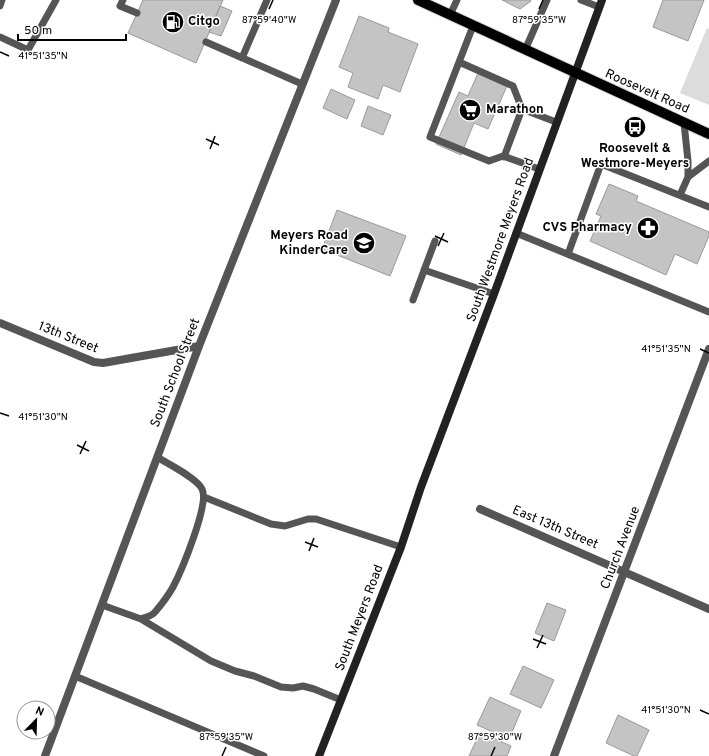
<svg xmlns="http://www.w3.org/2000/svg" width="709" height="756" font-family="Overpass,sans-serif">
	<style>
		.green { fill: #dcdcdc }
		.building { fill: #c4c4c4; stroke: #999 }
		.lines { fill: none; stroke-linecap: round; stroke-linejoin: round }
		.primary-casing { stroke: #dbdbdb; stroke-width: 12 }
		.lane { stroke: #555; stroke-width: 7 }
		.street { stroke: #555; stroke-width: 8 }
		.secondary { stroke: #222; stroke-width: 8 }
		.primary { stroke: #000; stroke-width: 10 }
		.ticks { fill: none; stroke: #000; stroke-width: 1.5 }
		.labels { text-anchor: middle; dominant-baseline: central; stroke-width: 3; stroke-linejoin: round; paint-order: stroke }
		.poi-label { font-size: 13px; font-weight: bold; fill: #000; stroke: #fff; text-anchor: start }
		.street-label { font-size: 13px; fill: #000; stroke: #fff }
		.ticks-label { font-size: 10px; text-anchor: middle; fill: #000; stroke: #fff; stroke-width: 3; stroke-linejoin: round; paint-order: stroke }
	</style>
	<rect width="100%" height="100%" fill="#fff"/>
	<path class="green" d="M 707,28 L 709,29 L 709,105 L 680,93 Z"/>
	<path class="building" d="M 143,0 L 223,0 L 196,63 L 128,33 Z
		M 502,0 L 530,0 L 531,1 L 520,9 Z
		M 663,0 L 704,0 L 688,41 L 653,27 Z
		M 220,6 L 232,11 L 221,36 L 209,32 Z
		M 359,16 L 389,28 L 388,32 L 418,44 L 400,92 L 383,85 L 378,99 L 348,87 L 353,73 L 339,67 Z
		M 478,73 L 507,86 L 488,129 L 474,123 L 461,155 L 436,144 L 459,92 L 468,96 Z
		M 331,89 L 355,100 L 347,119 L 323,108 Z
		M 368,106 L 391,115 L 383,135 L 361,126 Z
		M 609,184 L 638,196 L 636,201 L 709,232 L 709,236 L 697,264 L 675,254 L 666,275 L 590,241 L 601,216 L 596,214 Z
		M 337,210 L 406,236 L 390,276 L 322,249 Z
		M 547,603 L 566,610 L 554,641 L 535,633 Z
		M 523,666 L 554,680 L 541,708 L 510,694 Z
		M 490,697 L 521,711 L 509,739 L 477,725 Z
		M 618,715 L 649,730 L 637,756 L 634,756 L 606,743 Z
		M 480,732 L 511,746 L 507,756 L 469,756 Z"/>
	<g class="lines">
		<g class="primary-casing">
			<path id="primary" d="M 418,0 L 709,134"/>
		</g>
		<path class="lane" d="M 123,0 L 120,6 L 137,13
			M 581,0 L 599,7
			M 0,6 L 2,0
			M 450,15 L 457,0
			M 473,26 L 430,137 L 489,161 L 503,156 L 539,169
			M 0,37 L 28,50 L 56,0
			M 206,42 L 302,84
			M 525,50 L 547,0
			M 242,58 L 267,0
			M 459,62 L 513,86 L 522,109 L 504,157
			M 522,109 L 556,122
			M 688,177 L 709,161
			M 680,195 L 688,177 L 688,161 L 684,123
			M 516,233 L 709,312
			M 568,254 L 601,164 L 709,207
			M 424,270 L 494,294
			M 413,300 L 435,241
			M 204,497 L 271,524 L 285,526 L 308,519 L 316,519 L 401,547
			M 102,605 L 141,619 C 146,617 152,616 155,612 C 161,605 168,596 173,587 C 181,572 210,503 202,489 C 197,478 168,464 157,457
			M 141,619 L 211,661 L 235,671 L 254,676 L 281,687 L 293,688 L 303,686 L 314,689 L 341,700
			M 75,676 L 264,756"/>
		<path class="street" d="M 0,323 L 94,362 L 103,363 L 199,346
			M 480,509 L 709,609
			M 45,756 L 199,346 L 336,0
			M 554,756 L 709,349"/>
		<path class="secondary" d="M 319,756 L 401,547 L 421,487 L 494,294 L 602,0"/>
		<use href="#primary" class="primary"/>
	</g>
	<path class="ticks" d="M 269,9 L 273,0M 539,9 L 543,0M 0,52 L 9,56M 206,139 L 219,145M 210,149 L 215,136M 435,236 L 448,242M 438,246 L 444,233M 700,349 L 709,353M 0,413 L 9,416M 77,445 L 89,451M 80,454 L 86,441M 305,542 L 318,547M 309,551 L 314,538M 533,639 L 546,644M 537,648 L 543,635M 700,710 L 709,714M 222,756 L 226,747M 491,756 L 495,747"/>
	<defs>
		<g id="fuel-disc" transform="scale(1.15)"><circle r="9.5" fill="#000" stroke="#fff"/><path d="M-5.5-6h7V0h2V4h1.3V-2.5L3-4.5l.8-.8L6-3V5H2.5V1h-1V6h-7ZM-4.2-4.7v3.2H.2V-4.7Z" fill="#fff"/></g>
		<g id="supermarket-disc" transform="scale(1.15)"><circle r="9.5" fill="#000" stroke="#fff"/><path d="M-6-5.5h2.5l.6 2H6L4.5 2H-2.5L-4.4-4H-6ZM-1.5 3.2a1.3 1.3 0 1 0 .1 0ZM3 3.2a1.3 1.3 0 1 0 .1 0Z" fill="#fff"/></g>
		<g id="bus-disc" transform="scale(1.15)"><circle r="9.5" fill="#000" stroke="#fff"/><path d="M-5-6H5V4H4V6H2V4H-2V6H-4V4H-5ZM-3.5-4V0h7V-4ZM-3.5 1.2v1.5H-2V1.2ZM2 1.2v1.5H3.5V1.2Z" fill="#fff"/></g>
		<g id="pharmacy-disc" transform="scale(1.15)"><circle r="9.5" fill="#000" stroke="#fff"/><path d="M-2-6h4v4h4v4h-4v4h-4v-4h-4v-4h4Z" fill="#fff"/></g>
		<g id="school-disc" transform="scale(1.15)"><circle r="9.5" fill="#000" stroke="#fff"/><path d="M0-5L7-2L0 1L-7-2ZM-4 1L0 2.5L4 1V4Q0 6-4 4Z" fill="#fff"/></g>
	</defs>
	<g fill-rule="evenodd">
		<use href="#fuel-disc" x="173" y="22"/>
		<use href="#supermarket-disc" x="470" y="110"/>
		<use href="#bus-disc" x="635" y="127"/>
		<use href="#pharmacy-disc" x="648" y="228"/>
		<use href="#school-disc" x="364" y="243"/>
	</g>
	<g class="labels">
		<g class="poi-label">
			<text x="188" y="22">Citgo</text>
			<text x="486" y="110">Marathon</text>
			<text x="635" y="149" text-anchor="middle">Roosevelt &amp;<tspan x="635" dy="15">Westmore-Meyers</tspan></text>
			<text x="632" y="228" text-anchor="end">CVS Pharmacy</text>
			<text x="348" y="236" text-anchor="end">Meyers Road<tspan x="348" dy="15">KinderCare</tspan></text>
		</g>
		<g class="street-label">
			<text transform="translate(647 92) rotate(24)">Roosevelt Road</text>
			<text transform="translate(501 240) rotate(-70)">South Westmore Meyers Road</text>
			<text transform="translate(68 338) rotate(22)">13th Street</text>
			<text transform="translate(176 373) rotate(-69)">South School Street</text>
			<text transform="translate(555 528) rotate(23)">East 13th Street</text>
			<text transform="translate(621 548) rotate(-69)">Church Avenue</text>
			<text transform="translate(360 618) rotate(-69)">South Meyers Road</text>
		</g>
	</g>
	<g class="ticks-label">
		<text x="269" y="23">87°59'40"W</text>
		<text x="539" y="23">87°59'35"W</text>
		<text x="43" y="59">41°51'35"N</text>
		<text x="666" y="352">41°51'35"N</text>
		<text x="43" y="420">41°51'30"N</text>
		<text x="666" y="713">41°51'30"N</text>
		<text x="226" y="740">87°59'35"W</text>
		<text x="495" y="740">87°59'30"W</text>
	</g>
	<g transform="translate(36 720) rotate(23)"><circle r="19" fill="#ffffff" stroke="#999999"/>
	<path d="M0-3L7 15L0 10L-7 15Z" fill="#000000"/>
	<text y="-6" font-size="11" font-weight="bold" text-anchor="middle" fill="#000000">N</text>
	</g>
	<path d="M18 34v6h108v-6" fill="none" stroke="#000000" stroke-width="2"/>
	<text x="24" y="34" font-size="12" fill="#000000" stroke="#ffffff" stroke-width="3" paint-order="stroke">50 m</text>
</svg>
